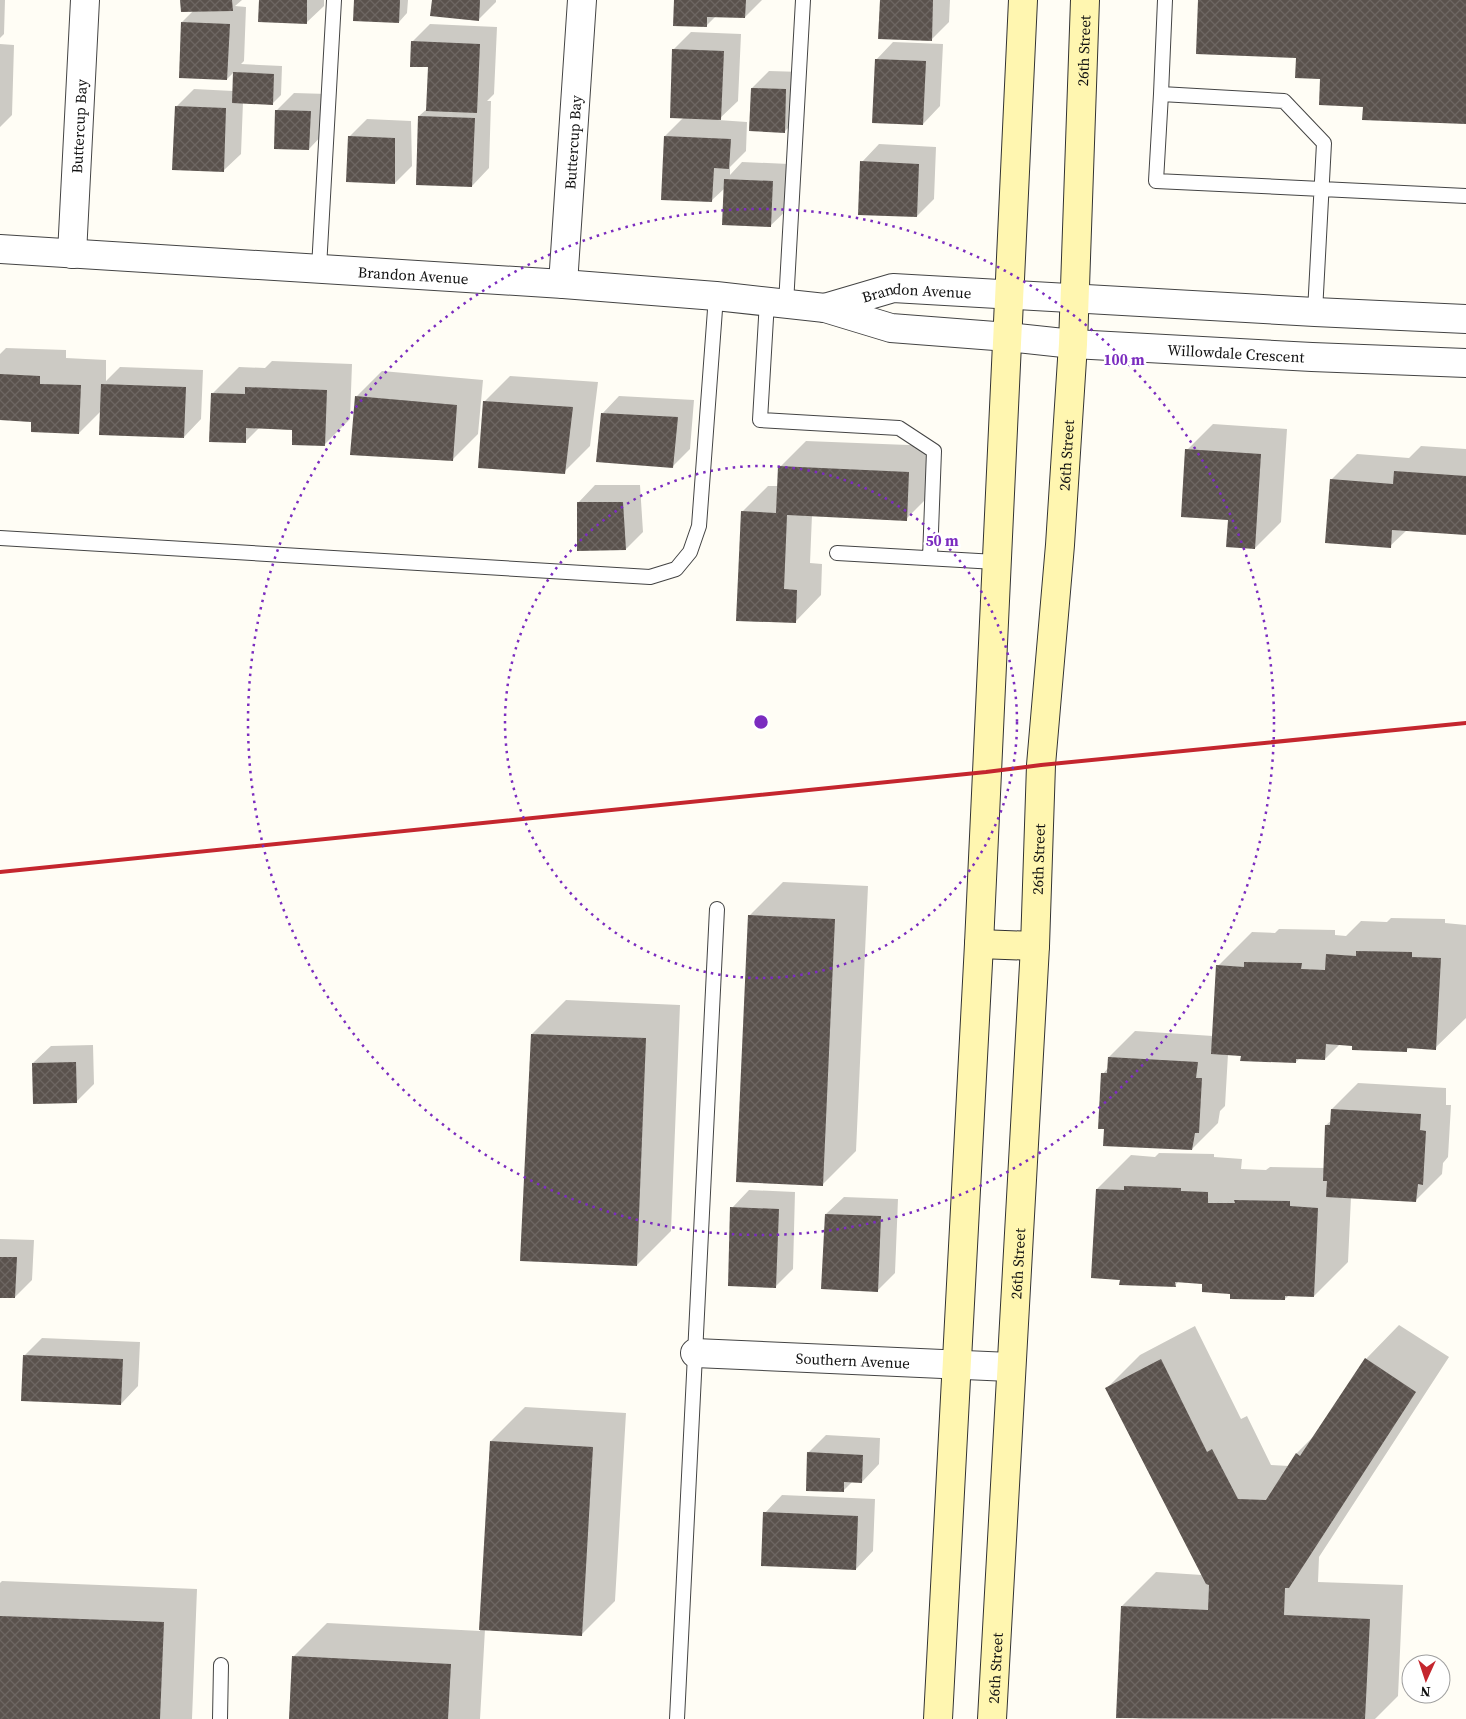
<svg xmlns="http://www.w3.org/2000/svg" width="1466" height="1719" font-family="'Source Serif 4',serif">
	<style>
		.shadow { fill: #0003 }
		.building { fill: url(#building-cross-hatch) }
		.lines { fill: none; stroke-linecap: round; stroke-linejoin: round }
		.lane-casing { stroke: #444; stroke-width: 16 }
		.street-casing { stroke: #444; stroke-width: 30 }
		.secondary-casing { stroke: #333; stroke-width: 30 }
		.lane { stroke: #fff; stroke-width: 14 }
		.street { stroke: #fff; stroke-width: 28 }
		.secondary { stroke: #fff6b0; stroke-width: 28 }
		.rail { stroke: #c4262e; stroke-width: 4 }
		.ring { fill: none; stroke: #7b2cbf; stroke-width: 2.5; stroke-dasharray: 2.5 5 }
		.labels { text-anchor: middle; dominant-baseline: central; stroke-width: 5; stroke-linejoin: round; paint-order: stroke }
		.street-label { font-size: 15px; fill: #111; stroke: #fff }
		.centre { fill: #7b2cbf; stroke: #fff; stroke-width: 2.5 }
		.ring-label { font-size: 15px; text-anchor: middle; font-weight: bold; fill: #7b2cbf; stroke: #fff; stroke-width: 5; stroke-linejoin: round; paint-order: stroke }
	</style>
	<defs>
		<pattern id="building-cross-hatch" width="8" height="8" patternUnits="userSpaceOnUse" patternTransform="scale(1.25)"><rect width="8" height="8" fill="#5a524d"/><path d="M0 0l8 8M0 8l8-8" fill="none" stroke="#6d6662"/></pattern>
	</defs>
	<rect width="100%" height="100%" fill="#fffdf5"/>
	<path class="shadow" d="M 0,0 L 5,0 L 4,34 L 0,38 Z
		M 182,0 L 242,0 L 235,6 L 246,7 L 244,61 L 241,64 L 282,66 L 281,95 L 272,104 L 243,102 L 241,154 L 223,171 L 176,107 L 194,89 L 233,91 L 234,72 L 227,79 L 182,22 L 194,10 Z
		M 260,0 L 324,0 L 324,6 L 306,23 Z
		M 355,0 L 408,0 L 407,13 L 399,22 Z
		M 433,0 L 496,0 L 496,2 L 478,20 Z
		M 676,0 L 762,0 L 745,17 L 716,16 L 706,26 Z
		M 881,0 L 950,0 L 949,22 L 931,40 Z
		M 430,24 L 497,27 L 494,94 L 487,101 L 491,101 L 489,168 L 472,186 L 419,116 L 428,108 L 429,66 L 412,42 Z
		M 691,32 L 741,34 L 738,101 L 718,120 L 747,122 L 746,151 L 730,167 L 730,175 L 742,162 L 789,164 L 788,209 L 770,226 L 725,188 L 712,200 L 665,136 L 684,117 L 674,49 Z
		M 893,42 L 943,44 L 940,106 L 923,124 L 876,60 Z
		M 0,44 L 14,45 L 12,115 L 0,127 Z
		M 769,71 L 803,72 L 802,114 L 784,132 L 752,88 Z
		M 294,93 L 328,94 L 326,131 L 309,149 L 276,111 Z
		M 367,119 L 411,121 L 412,166 L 395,183 L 349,137 Z
		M 879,144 L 936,147 L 934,199 L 917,216 L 862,162 Z
		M 6,348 L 66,350 L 66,358 L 106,360 L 106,381 L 120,367 L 203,370 L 201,419 L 184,437 L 102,410 L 79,433 L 32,420 L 0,419 L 0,354 Z
		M 272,361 L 352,364 L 350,419 L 324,445 L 293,428 L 260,427 L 245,442 L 213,393 L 239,367 L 265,368 Z
		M 382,371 L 483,380 L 478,434 L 452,460 L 356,397 Z
		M 510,376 L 598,382 L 590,446 L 564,472 L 484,402 Z
		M 619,396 L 694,400 L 690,449 L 673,466 L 602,414 Z
		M 1213,424 L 1287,429 L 1281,522 L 1255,548 L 1229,519 L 1187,450 Z
		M 806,441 L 934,446 L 932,493 L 906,519 L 812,515 L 810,563 L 822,564 L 821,595 L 796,621 L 742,512 L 768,486 L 779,486 L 780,467 Z
		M 1421,446 L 1466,449 L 1466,534 L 1407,530 L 1390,546 L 1331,480 L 1357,454 L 1409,458 Z
		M 595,485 L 640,485 L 643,532 L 626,549 L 578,503 Z
		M 783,882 L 868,886 L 856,1151 L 822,1185 L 749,916 Z
		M 1391,918 L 1445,919 L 1445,923 L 1466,925 L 1466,1018 L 1435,1048 L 1410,1047 L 1406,1051 L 1340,1044 L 1325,1059 L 1300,1058 L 1296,1062 L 1228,1054 L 1225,1106 L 1220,1111 L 1218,1123 L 1192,1149 L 1103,1074 L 1108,1068 L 1109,1057 L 1135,1031 L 1213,1036 L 1218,966 L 1252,932 L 1275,933 L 1279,929 L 1335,930 L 1335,935 L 1346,936 L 1361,921 L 1387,922 Z
		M 566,1000 L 680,1005 L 671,1231 L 637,1265 L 532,1034 Z
		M 93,1045 L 94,1084 L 76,1102 L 33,1063 L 51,1046 Z
		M 1358,1083 L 1446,1088 L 1446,1105 L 1451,1105 L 1448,1157 L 1443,1163 L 1442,1174 L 1416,1200 L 1351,1197 L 1348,1262 L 1314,1296 L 1289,1295 L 1285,1299 L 1231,1293 L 1204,1283 L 1179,1281 L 1175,1285 L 1121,1278 L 1097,1189 L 1131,1155 L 1155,1157 L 1159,1153 L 1214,1154 L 1214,1157 L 1242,1159 L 1241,1169 L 1266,1170 L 1270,1167 L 1325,1168 L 1326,1125 L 1332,1120 L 1332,1109 Z
		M 749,1190 L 795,1192 L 793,1269 L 775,1287 L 732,1208 Z
		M 844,1197 L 898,1199 L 895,1273 L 877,1291 L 826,1214 Z
		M 0,1239 L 34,1240 L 32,1280 L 15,1297 L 0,1296 Z
		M 1399,1325 L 1449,1357 L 1319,1557 L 1318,1582 L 1403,1585 L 1398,1696 L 1375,1719 L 1146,1719 L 1118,1717 L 1122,1606 L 1156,1572 L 1202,1575 L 1106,1389 L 1140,1355 L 1195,1326 L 1241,1419 L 1247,1416 L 1271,1465 L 1289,1466 L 1297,1453 L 1316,1434 L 1366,1359 Z
		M 42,1338 L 140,1342 L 138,1386 L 121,1404 L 24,1356 Z
		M 525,1407 L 626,1413 L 615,1601 L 581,1635 L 485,1629 L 480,1719 L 290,1719 L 293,1657 L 327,1623 L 480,1631 L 491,1441 Z
		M 826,1435 L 880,1438 L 879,1464 L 862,1482 L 853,1481 L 843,1491 L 808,1453 Z
		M 782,1495 L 875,1499 L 873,1551 L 856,1569 L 765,1513 Z
		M 2,1581 L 197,1589 L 192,1719 L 0,1719 L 0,1583 Z"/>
	<path class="building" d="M 180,0 L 232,0 L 233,11 L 181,12 Z
		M 259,0 L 307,0 L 307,24 L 258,22 Z
		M 354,0 L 400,0 L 399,23 L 353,21 Z
		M 432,0 L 480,0 L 479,21 L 430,16 Z
		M 674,0 L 746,0 L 745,18 L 707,17 L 707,27 L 673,26 Z
		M 880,0 L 933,0 L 932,41 L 878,39 Z
		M 1198,0 L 1466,0 L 1466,124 L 1362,120 L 1363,107 L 1319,105 L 1320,79 L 1295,78 L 1296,58 L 1196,54 Z
		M 181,22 L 230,24 L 227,80 L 179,78 Z
		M 411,41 L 480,44 L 477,113 L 426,111 L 428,67 L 410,67 Z
		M 672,49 L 724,51 L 721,120 L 670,118 Z
		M 875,59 L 926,61 L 923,125 L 872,123 Z
		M 233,72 L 274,74 L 273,105 L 232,103 Z
		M 751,88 L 786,89 L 785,133 L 749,131 Z
		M 175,106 L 226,108 L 224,172 L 172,170 Z
		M 275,110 L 311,111 L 309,150 L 274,149 Z
		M 418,116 L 475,118 L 472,187 L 416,185 Z
		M 348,136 L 395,138 L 395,184 L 346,182 Z
		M 664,136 L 731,139 L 729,169 L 714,168 L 712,202 L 661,200 Z
		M 860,161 L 919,164 L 917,217 L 858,215 Z
		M 724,179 L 773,181 L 771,227 L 722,225 Z
		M 0,374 L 40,376 L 40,384 L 81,385 L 79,434 L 31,432 L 31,422 L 0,420 Z
		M 101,384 L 186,387 L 184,438 L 99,435 Z
		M 245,387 L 327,390 L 325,446 L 292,445 L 292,430 L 246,428 L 246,443 L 209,442 L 211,393 L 245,394 Z
		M 355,396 L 457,405 L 453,461 L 350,455 Z
		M 483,401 L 573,407 L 565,474 L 478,468 Z
		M 601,413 L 678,417 L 673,468 L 596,462 Z
		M 1185,449 L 1261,454 L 1255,549 L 1226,547 L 1228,520 L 1181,517 Z
		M 778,466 L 909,472 L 907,521 L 787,515 L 784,589 L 797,590 L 796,623 L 736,621 L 741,511 L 776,513 Z
		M 1394,471 L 1466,476 L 1466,535 L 1392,530 L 1391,548 L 1325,543 L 1330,479 L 1393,484 Z
		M 577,502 L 623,502 L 626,550 L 577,551 Z
		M 748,915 L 835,919 L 823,1186 L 736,1182 Z
		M 1356,951 L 1412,952 L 1412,957 L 1441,958 L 1436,1050 L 1407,1048 L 1407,1052 L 1352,1050 L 1352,1046 L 1326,1044 L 1325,1060 L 1296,1059 L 1296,1063 L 1240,1061 L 1241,1056 L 1211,1054 L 1216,965 L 1244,967 L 1244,962 L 1302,963 L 1301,969 L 1325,970 L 1326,954 L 1356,956 Z
		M 531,1034 L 646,1038 L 637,1266 L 520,1261 Z
		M 1108,1057 L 1198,1062 L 1196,1078 L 1202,1078 L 1199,1133 L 1195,1133 L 1192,1150 L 1103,1146 L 1104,1129 L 1098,1129 L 1101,1073 L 1107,1073 Z
		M 76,1062 L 77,1103 L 33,1104 L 32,1063 Z
		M 1331,1109 L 1421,1114 L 1420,1130 L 1426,1131 L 1423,1185 L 1418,1184 L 1416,1202 L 1326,1197 L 1327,1181 L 1323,1181 L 1325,1125 L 1330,1125 Z
		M 1124,1186 L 1181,1188 L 1181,1191 L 1208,1192 L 1208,1203 L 1235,1203 L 1234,1200 L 1290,1201 L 1290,1206 L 1318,1208 L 1314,1297 L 1285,1296 L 1285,1300 L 1230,1299 L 1230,1294 L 1202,1292 L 1202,1284 L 1175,1282 L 1176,1287 L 1119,1285 L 1120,1280 L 1091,1278 L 1096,1189 L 1124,1190 Z
		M 730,1207 L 779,1209 L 776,1288 L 728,1286 Z
		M 825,1214 L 881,1216 L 878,1292 L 821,1289 Z
		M 0,1257 L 17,1257 L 15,1298 L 0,1298 Z
		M 23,1355 L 123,1359 L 121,1405 L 21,1401 Z
		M 1365,1358 L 1416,1392 L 1289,1588 L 1285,1588 L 1284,1615 L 1370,1619 L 1365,1719 L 1116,1718 L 1121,1606 L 1208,1610 L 1209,1585 L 1206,1584 L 1105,1388 L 1161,1359 L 1207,1452 L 1212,1449 L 1238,1499 L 1266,1500 L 1296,1453 L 1300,1456 Z
		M 490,1441 L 593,1447 L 582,1636 L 479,1630 Z
		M 807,1452 L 863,1455 L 862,1483 L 844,1482 L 844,1492 L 806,1491 Z
		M 763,1512 L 858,1516 L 856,1570 L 761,1566 Z
		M 0,1616 L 164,1622 L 160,1719 L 0,1719 Z
		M 292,1656 L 451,1664 L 448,1719 L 289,1719 Z"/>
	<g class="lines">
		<g class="lane-casing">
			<path id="lane" d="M 1165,0 L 1161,94 L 1284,101 L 1324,143 L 1315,312
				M 1161,94 L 1156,181 L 1466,196
				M 319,268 L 334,0
				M 767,301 L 760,420 L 899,428 L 934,451 L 930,558
				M 786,304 L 803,0
				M 0,538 L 650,577 L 676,569 L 690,552 L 699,526 L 716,296
				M 837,553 L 996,562
				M 220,1719 L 221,1665
				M 677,1719 L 717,909"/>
		</g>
		<g class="street-casing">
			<g id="street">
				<path id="s1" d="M 0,249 L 563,284 L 716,296 L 825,308 L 891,328 L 1008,337 L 1073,344 L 1312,357 L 1466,363"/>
				<path id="s2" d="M 72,254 L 85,0"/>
				<path id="s3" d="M 563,284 L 582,0"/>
				<path id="s4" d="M 825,308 L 893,288 L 1315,312 L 1466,319"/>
				<path id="s5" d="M 695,1353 L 1010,1367"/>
			</g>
		</g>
		<g class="secondary-casing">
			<g id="secondary">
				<path d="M 979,944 L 1035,946"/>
				<path d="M 938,1719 L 979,944 L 1023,0"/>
				<path id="s6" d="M 992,1719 L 1035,946 L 1041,765 L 1060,545 L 1073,344 L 1085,0"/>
			</g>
		</g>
		<use href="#lane" class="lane"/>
		<use href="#street" class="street"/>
		<use href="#secondary" class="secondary"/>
		<path class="rail" d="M 0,872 L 986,772 L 1041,765 L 1466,723"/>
	</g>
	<g class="ring">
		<circle cx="761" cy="722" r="256"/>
		<circle cx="761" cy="722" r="513"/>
	</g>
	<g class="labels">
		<g class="street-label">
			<text stroke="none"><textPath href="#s6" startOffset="1671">26th Street</textPath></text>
			<text stroke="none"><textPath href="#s2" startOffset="128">Buttercup Bay</textPath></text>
			<text stroke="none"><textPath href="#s3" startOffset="142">Buttercup Bay</textPath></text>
			<text stroke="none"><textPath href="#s1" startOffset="414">Brandon Avenue</textPath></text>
			<text stroke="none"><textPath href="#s4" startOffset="94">Brandon Avenue</textPath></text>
			<text stroke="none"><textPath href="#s1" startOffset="1242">Willowdale Crescent</textPath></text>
			<text stroke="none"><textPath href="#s6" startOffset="1266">26th Street</textPath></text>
			<text stroke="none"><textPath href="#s6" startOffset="861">26th Street</textPath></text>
			<text stroke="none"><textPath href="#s6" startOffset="456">26th Street</textPath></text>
			<text stroke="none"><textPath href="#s5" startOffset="158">Southern Avenue</textPath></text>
			<text stroke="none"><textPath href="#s6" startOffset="51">26th Street</textPath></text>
		</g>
	</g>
	<circle cx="761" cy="722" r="8" class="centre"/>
	<g class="ring-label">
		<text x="1124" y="365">100 m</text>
		<text x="942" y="546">50 m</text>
	</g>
	<g transform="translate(1426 1679) rotate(183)"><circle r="24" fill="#ffffff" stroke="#a0a0a0"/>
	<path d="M0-4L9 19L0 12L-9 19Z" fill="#c4262e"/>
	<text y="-8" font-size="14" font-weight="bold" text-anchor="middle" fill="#111111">N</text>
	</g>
</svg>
